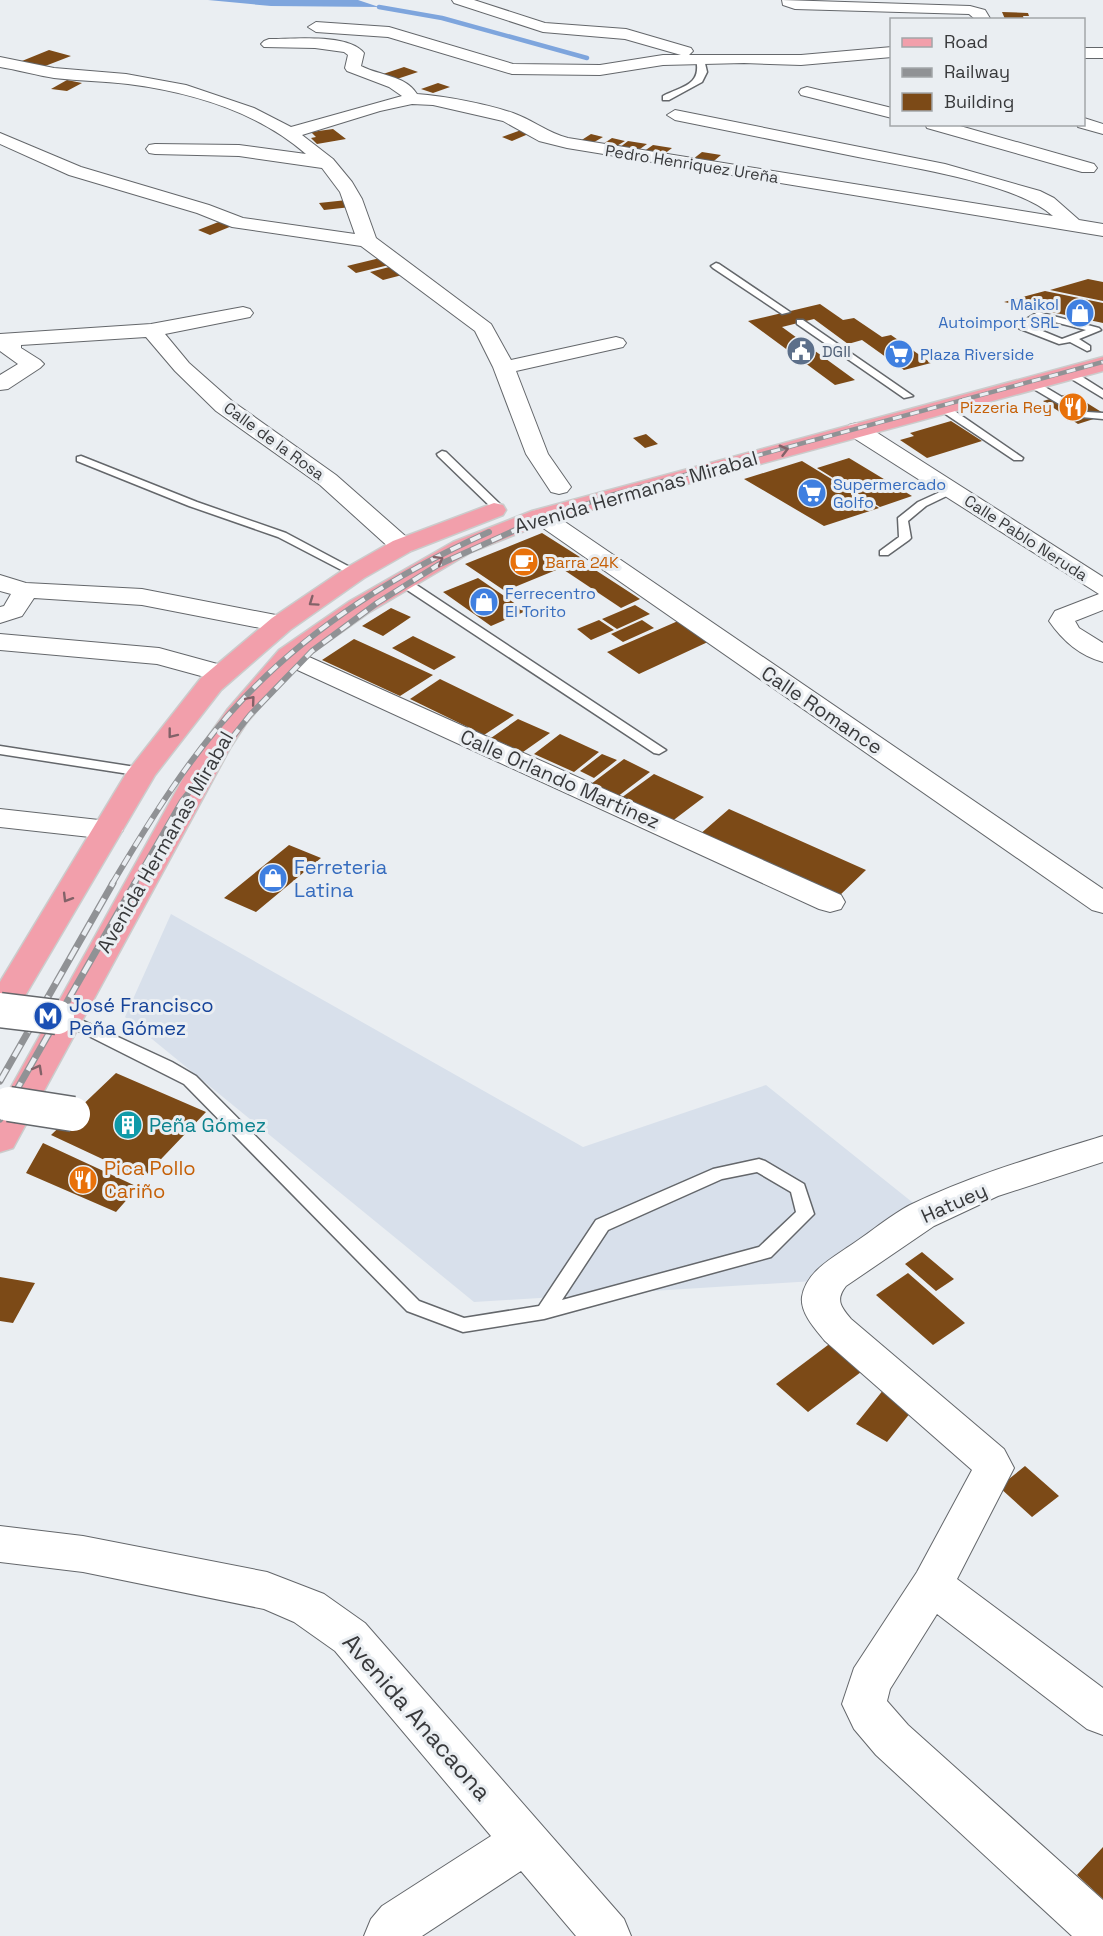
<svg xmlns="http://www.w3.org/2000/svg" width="1103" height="1936" font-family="'Space Grotesk',sans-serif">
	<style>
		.built { fill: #d8e0eb }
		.water { fill: #7ea5dd }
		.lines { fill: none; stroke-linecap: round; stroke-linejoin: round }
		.stream { stroke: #7ea5dd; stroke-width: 4.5 }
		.building { fill: #7c4a17 }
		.lane-casing { stroke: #64676b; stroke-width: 3 }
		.street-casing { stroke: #64676b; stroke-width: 2 }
		.primary-casing { stroke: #cbcccc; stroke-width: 3 }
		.lane { fill: #fff; fill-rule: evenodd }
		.street { fill: #fff; fill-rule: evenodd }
		.primary { fill: #f29fab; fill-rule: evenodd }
		.rail-far2-casing { stroke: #909295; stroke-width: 4.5 }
		.rail-far1-casing { stroke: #909295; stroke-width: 6 }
		.rail-casing { stroke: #909295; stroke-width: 7 }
		.rail-far2 { stroke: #eaeef2; stroke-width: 3; stroke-dasharray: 9; stroke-linecap: butt }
		.rail-far1 { stroke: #eaeef2; stroke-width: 4; stroke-dasharray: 11; stroke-linecap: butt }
		.rail { stroke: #eaeef2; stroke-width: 4.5; stroke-dasharray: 14; stroke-linecap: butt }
		.street-bridge-casing { stroke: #64676b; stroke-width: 37; stroke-linecap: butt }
		.street-bridge { stroke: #fff; stroke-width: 34 }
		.oneway { stroke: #826268 }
		.labels { text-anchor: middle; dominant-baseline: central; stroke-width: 6; stroke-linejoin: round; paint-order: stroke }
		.far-street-label { font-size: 16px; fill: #38393b; stroke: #eaeef2 }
		.far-shop-label { font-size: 16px; fill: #366cbe; stroke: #eaeef2; text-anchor: start }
		.far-service-label { font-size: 16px; fill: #4e5e75; stroke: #eaeef2; text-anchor: start }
		.far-food-label { font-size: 16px; fill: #c56008; stroke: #eaeef2; text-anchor: end }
		.street-label { font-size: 20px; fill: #38393b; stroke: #eaeef2 }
		.shop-label { font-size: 20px; fill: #366cbe; stroke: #eaeef2; text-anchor: start }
		.transit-label { font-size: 20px; fill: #164399; stroke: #eaeef2; text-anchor: start }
		.culture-label { font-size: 20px; fill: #0d838f; stroke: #eaeef2; text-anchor: start }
		.food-label { font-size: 20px; fill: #c56008; stroke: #eaeef2; text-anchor: start }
		.near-street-label { font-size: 24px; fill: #38393b; stroke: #eaeef2 }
	</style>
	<rect width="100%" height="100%" fill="#eaeef2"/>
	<path class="built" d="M 171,914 L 583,1147 L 766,1085 L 917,1206 L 814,1281 L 474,1302 L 125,1017 Z"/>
	<path class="water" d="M 208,0 L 358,0 L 379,7 L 271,6 Z"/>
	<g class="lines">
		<path class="stream" d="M 379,7 L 442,18 L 587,58"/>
	</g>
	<path class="building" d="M 1002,12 L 1028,13 L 1029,16 L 1023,16 L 1024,19 L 1005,19 Z
		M 49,50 L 71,56 L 40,68 L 17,63 Z
		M 404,67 L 418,72 L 394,80 L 380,75 Z
		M 67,80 L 82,83 L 67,91 L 51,89 Z
		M 438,83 L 450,87 L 433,93 L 421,89 Z
		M 333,129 L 346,139 L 317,144 L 311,138 L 316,137 L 311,132 Z
		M 524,129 L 533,132 L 512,141 L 502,137 Z
		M 591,134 L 603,137 L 589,145 L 577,143 Z
		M 612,138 L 625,141 L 610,150 L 597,148 Z
		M 628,141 L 647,144 L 633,154 L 615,151 Z
		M 653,145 L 672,148 L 659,158 L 640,154 Z
		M 702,152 L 721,155 L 708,166 L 688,163 Z
		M 347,200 L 351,207 L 324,210 L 319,203 Z
		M 221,221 L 232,226 L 210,235 L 198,230 Z
		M 380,258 L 389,265 L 356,273 L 347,266 Z
		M 393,266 L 406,274 L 383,280 L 370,272 Z
		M 1088,279 L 1103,282 L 1103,301 L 1050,290 Z
		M 1045,291 L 1103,303 L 1103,323 L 1004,302 Z
		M 820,304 L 843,320 L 854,318 L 882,337 L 891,335 L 931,363 L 904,370 L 862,340 L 848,344 L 814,319 L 782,327 L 855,380 L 835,385 L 748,321 Z
		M 1071,393 L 1103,413 L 1103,416 L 1078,424 L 1043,401 Z
		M 951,421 L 982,441 L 927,458 L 900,440 L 914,436 L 910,433 Z
		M 646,434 L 658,444 L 645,448 L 633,438 Z
		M 849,458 L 912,496 L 880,507 L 817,468 Z
		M 802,461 L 879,508 L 824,526 L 744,479 Z
		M 542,533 L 583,559 L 505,591 L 465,564 Z
		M 583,562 L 640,599 L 621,608 L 564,570 Z
		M 478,578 L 526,611 L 491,626 L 443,592 Z
		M 635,605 L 650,614 L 617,629 L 602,619 Z
		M 391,608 L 411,617 L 383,636 L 362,626 Z
		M 599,620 L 614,630 L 591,640 L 577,629 Z
		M 642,620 L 654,628 L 623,642 L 611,634 Z
		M 678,621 L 710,641 L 639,674 L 607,652 Z
		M 413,636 L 456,657 L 434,670 L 392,648 Z
		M 354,639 L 433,675 L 400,696 L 322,660 Z
		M 440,679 L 514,715 L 484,735 L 410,699 Z
		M 518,719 L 550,733 L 523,752 L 491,738 Z
		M 560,734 L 599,752 L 574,772 L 534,754 Z
		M 602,754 L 617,760 L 594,778 L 580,771 Z
		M 624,759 L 650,772 L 617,797 L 591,784 Z
		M 654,774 L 704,797 L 671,822 L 621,798 Z
		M 729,809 L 866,870 L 837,898 L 699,835 Z
		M 289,845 L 321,858 L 256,912 L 224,898 Z
		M 116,1073 L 206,1112 L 143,1178 L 51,1135 Z
		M 43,1143 L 138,1187 L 116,1212 L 26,1173 Z
		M 922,1252 L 954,1279 L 936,1291 L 905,1264 Z
		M 908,1273 L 965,1323 L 933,1345 L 876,1295 Z
		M 0,1277 L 35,1283 L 13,1323 L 0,1321 Z
		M 832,1342 L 865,1369 L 808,1412 L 776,1384 Z
		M 884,1389 L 915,1407 L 887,1442 L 856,1424 Z
		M 1025,1466 L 1059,1496 L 1032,1517 L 999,1487 Z
		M 1103,1847 L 1103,1899 L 1077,1875 Z"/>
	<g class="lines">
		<g class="lane-casing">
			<path id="lane" d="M 700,57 L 704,59 L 707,72 L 702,82 L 669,100 L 663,100 L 663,96 C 683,86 702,85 696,59 Z
				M 716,263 L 719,264 L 790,312 L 782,314 L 713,268 L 711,266 Z
				M 1038,312 L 1099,328 L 1101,330 L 1079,339 L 1090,346 L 1090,350 L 1087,351 L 1070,342 L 1059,344 L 1018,328 L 1018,324 ZM 1039,318 L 1086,330 L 1062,339 L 1028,325 Z
				M 797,320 L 803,320 L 913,396 L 904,398 L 797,324 Z
				M 1065,371 L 1073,371 L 1103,390 L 1103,398 L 1065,375 Z
				M 1027,381 L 1035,381 L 1087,412 L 1103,413 L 1103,419 L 1081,417 L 1027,385 Z
				M 942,404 L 946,405 L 1023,458 L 1022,460 L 1014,460 L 938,409 L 938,405 Z
				M 442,451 L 446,452 L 502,506 L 502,510 L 494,510 L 438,456 L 437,454 Z
				M 81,456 L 197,502 L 286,533 L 361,573 L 355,577 L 351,575 L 278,537 L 189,506 L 77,461 L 77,457 Z
				M 951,487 L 957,490 L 955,492 L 926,506 L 908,521 L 911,538 L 909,540 L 888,555 L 880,555 L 880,551 L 899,537 L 898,518 L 918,502 Z
				M 402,577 L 406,578 L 666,750 L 659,754 L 654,753 L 398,584 L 396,581 Z
				M 0,746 L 142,768 L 149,772 L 142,776 L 0,754 Z
				M 66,1013 L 172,1062 L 196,1076 L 419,1301 L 464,1318 L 539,1306 L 596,1220 L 713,1169 L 759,1159 L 765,1161 L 804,1184 L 814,1214 L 771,1257 L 544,1319 L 463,1332 L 407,1311 L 184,1084 L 61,1022 L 58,1018 L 61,1014 ZM 757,1172 L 791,1192 L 796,1212 L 759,1247 L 562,1300 L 608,1230 L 722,1179 Z"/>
		</g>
		<g class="street-casing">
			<path id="street" d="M 452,0 L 474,0 L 545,23 L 626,29 L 691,48 L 693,51 L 689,55 L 801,55 L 892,47 L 892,57 L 801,65 L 744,63 L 663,65 L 600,75 L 512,74 L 388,37 L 316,32 L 308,27 L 316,22 L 389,27 L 513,64 L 600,65 L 663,55 L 681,55 L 625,39 L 543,32 L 454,3 Z
				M 782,0 L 970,6 L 985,10 L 991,20 L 976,20 L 969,14 L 795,9 L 783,5 Z
				M 269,39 C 293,39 348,33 364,53 L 361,66 C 380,76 405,75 417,94 C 445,96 487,104 513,113 C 533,120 548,133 568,138 L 1053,216 C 1017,183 908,167 858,157 C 797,145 736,132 675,120 L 667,115 L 675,110 L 945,164 L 1040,191 L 1054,198 L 1079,220 L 1103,224 L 1103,236 L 567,148 L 539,141 L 503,121 L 433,105 L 412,104 L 380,111 L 302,135 L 333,159 L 352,182 L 362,199 L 376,238 L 491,324 L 511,360 L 616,337 L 623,339 L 626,343 L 623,347 L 516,371 L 548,454 L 571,487 L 567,492 L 559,494 L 551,492 L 526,454 L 493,367 L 475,331 L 361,246 L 232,227 L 197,213 L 69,175 L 0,144 L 0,133 L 81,167 L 209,205 L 243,218 L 355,234 L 340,192 L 322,168 L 239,156 L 155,154 L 149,153 L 146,149 L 149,145 L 155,144 L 239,145 L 306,154 C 258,112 191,92 128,84 C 104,81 79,81 54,78 C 36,75 18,70 0,67 L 0,57 L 54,68 L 126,74 L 186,85 L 254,108 L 291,127 L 402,96 L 389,87 L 347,71 L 345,68 L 348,55 L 344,52 L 315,48 L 264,47 L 261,44 L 264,41 Z
				M 1084,48 L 1103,48 L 1103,58 L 1084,58 Z
				M 807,87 L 892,108 L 892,118 L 801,95 L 799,92 L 801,89 Z
				M 1084,118 L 1103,124 L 1103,134 L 1078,127 L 1077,124 L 1084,124 Z
				M 925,124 L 953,124 L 1094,164 L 1097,168 L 1094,172 L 1082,172 L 927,128 Z
				M 243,307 L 250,309 L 253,313 L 250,317 L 165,334 L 189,363 L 232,401 L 336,475 L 411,541 L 414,546 L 411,551 L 402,553 L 393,551 L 320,485 L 216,411 L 175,371 L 146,337 L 21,345 L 21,348 L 40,360 L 44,364 L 40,368 L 8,389 L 0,390 L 0,375 L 18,364 L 0,351 L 0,334 L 151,324 Z
				M 857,423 L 865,425 L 1103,577 L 1103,610 L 1075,621 L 1079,628 L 1103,643 L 1103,662 C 1080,656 1062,640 1049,621 L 1055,611 L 1099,594 L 849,435 L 846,430 L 849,425 Z
				M 541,509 L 549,511 L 1103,889 L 1103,913 L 1092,910 L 533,521 L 529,516 L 533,511 Z
				M 0,575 L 26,583 L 142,589 L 281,616 L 290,619 L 294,624 L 290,629 L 281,632 L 142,605 L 34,598 L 22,616 L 0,623 L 0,607 L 4,606 L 11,594 L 0,591 Z
				M 0,634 L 159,648 L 232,668 L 236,674 L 232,680 L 223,682 L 157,664 L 0,650 Z
				M 289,648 L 841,895 L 845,902 L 841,909 L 830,912 L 819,909 L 280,662 L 276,656 L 280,650 Z
				M 0,809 L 108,821 L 118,824 L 123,830 L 118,836 L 108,839 L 0,827 Z
				M 1103,1136 L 1103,1162 L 998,1196 L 934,1226 L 846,1286 C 835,1300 841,1307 851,1319 L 1004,1449 L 1014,1468 L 957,1579 L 1103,1688 L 1103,1735 L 1087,1729 L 937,1614 L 890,1689 L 887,1701 L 908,1725 L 1103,1900 L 1103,1936 L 1072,1936 L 876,1755 L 854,1729 L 842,1704 L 854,1668 L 917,1572 L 972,1470 L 825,1341 C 816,1330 800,1313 802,1297 C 806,1271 834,1257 854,1243 C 872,1231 891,1215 910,1205 C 972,1175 1038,1156 1103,1136 Z
				M 0,1526 L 83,1536 L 267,1572 L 324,1594 L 365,1623 L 624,1919 L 631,1936 L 576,1936 L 521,1871 L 422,1936 L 364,1936 L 371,1919 L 382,1906 L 491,1836 L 335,1651 L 294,1622 L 264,1609 L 83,1572 L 0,1562 Z"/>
		</g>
		<g class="primary-casing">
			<path id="primary" d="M 1103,357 L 1103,371 L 550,521 L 471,552 L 368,613 L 299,662 L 247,722 L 230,748 L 13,1148 L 0,1152 L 0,1107 L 200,748 L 227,710 L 279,650 L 350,601 L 453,542 L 532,511 Z
				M 494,503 L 503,505 L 506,510 L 503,515 L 411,551 L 364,578 L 290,630 L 221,690 L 155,775 L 12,1018 L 0,1022 L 0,982 L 127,772 L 201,678 L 272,618 L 346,568 L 393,541 Z"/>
		</g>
		<use href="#lane" class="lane"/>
		<use href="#street" class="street"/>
		<use href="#primary" class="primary"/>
		<g class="rail-far2-casing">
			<path id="rail-far2" d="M 547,518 L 611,495 L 1103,362"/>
		</g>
		<g class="rail-far1-casing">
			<path id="rail-far1" d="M 112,884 C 150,820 191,754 243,699 C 312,626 397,573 489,532
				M 134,884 L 182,801 L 250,715 L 312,651 L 377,603 L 438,565 L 522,527 L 551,516"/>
		</g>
		<g class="rail-casing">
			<path id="rail" d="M 0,1081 L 113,883
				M 0,1119 L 135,883"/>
		</g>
		<use href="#rail-far2" class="rail-far2"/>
		<use href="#rail-far1" class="rail-far1"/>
		<use href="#rail" class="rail"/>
		<g class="street-bridge-casing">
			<path id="street-bridge" d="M 0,1010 L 57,1017
				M 9,1104 L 73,1114"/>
		</g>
		<use href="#street-bridge" class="street-bridge"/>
	</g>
	<defs><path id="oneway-chevron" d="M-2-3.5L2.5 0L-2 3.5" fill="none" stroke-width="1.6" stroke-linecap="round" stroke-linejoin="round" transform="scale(1.5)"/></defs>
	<g class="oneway">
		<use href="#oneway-chevron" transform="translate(784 450) rotate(-15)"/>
		<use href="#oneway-chevron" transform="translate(439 560) rotate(-30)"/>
		<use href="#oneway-chevron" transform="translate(313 602) rotate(145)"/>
		<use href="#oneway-chevron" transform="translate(251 700) rotate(-50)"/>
		<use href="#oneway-chevron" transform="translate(172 734) rotate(128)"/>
		<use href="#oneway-chevron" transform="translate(67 898) rotate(121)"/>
		<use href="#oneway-chevron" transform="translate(38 1069) rotate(-61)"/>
	</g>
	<defs>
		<g id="shop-disc" transform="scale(1.5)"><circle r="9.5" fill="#3f7fe0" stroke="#eaeef2"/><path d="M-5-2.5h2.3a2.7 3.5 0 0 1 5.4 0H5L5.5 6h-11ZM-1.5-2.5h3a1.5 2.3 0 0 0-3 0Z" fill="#fff"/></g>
		<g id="civic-disc" transform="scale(1.5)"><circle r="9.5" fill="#5c6f8a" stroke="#eaeef2"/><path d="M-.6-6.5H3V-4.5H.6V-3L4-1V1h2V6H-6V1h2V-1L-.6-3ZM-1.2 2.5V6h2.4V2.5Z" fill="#fff"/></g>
		<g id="supermarket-disc" transform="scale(1.5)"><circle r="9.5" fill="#3f7fe0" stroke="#eaeef2"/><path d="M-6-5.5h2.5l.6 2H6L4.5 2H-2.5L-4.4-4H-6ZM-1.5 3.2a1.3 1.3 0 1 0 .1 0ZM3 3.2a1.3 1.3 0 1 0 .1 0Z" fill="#fff"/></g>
		<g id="restaurant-disc" transform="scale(1.5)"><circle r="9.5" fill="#e8710a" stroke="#eaeef2"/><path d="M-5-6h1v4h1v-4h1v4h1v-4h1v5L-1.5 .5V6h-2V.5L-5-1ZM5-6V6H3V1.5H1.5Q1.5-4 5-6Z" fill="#fff"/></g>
		<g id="cafe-disc" transform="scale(1.5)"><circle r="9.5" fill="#e8710a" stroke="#eaeef2"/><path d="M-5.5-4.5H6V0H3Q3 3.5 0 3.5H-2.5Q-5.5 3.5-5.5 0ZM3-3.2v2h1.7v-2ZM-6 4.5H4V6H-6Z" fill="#fff"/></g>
		<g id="metro-disc" transform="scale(1.5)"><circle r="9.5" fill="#1a4fb4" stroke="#eaeef2"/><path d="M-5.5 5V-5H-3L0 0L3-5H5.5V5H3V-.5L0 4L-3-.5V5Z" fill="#fff"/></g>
		<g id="building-disc" transform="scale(1.5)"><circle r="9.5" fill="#0f9aa8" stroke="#eaeef2"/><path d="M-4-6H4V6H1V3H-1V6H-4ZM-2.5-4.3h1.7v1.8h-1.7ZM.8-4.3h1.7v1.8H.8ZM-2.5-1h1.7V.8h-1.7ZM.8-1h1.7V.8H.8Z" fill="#fff"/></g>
	</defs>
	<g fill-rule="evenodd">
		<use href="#shop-disc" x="1080" y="313"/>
		<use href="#civic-disc" x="801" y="351"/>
		<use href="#supermarket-disc" x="899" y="354"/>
		<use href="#restaurant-disc" x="1073" y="407"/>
		<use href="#supermarket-disc" x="812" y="493"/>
		<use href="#cafe-disc" x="524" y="562"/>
		<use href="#shop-disc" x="484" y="602"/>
		<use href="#shop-disc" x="273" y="878"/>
		<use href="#metro-disc" x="48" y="1016"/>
		<use href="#building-disc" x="128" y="1125"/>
		<use href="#restaurant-disc" x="83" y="1180"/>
	</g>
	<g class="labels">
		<g class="far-street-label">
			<text transform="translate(692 164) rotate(9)">Pedro Henriquez Ureña</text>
			<text transform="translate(274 441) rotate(36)">Calle de la Rosa</text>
			<text transform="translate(1026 538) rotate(33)">Calle Pablo Neruda</text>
		</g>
		<g class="far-shop-label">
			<text x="1059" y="304" text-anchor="end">Maikol<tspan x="1059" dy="18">Autoimport SRL</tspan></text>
			<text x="920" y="354">Plaza Riverside</text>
			<text x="833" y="484">Supermercado<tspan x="833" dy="18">Golfo</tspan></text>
			<text x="505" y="593">Ferrecentro<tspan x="505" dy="18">El Torito</tspan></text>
		</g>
		<g class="far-service-label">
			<text x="822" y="351">DGII</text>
		</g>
		<g class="far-food-label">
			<text x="1052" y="407">Pizzeria Rey</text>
			<text x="545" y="562" text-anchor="start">Barra 24K</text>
		</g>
		<g class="street-label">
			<text transform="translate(636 492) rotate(-16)">Avenida Hermanas Mirabal</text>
			<text transform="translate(822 710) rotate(34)">Calle Romance</text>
			<text transform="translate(560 779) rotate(24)">Calle Orlando Martínez</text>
			<text transform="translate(165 842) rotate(-60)">Avenida Hermanas Mirabal</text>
			<text transform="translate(954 1203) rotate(-24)">Hatuey</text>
		</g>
		<g class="shop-label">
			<text x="294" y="867">Ferreteria<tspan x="294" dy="23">Latina</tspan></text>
		</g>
		<g class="transit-label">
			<text x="69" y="1005">José Francisco<tspan x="69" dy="23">Peña Gómez</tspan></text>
		</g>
		<g class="culture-label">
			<text x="149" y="1125">Peña Gómez</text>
		</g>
		<g class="food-label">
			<text x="104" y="1168">Pica Pollo<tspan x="104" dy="23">Cariño</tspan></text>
		</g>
		<g class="near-street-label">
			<text transform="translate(417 1717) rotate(49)">Avenida Anacaona</text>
		</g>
	</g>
	<rect x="890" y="18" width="195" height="108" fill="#eaeef2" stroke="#a3a6a9" stroke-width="1.5"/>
	<rect x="902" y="38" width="30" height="9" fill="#f29fab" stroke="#a3a6a9" stroke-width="1.5"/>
	<text x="944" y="48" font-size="18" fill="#38393b">Road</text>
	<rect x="902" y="68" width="30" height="9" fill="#909295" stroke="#a3a6a9" stroke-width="1.5"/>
	<text x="944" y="78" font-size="18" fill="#38393b">Railway</text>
	<rect x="902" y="93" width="30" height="18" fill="#7c4a17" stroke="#a3a6a9" stroke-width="1.5"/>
	<text x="944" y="108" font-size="18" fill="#38393b">Building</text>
</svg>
